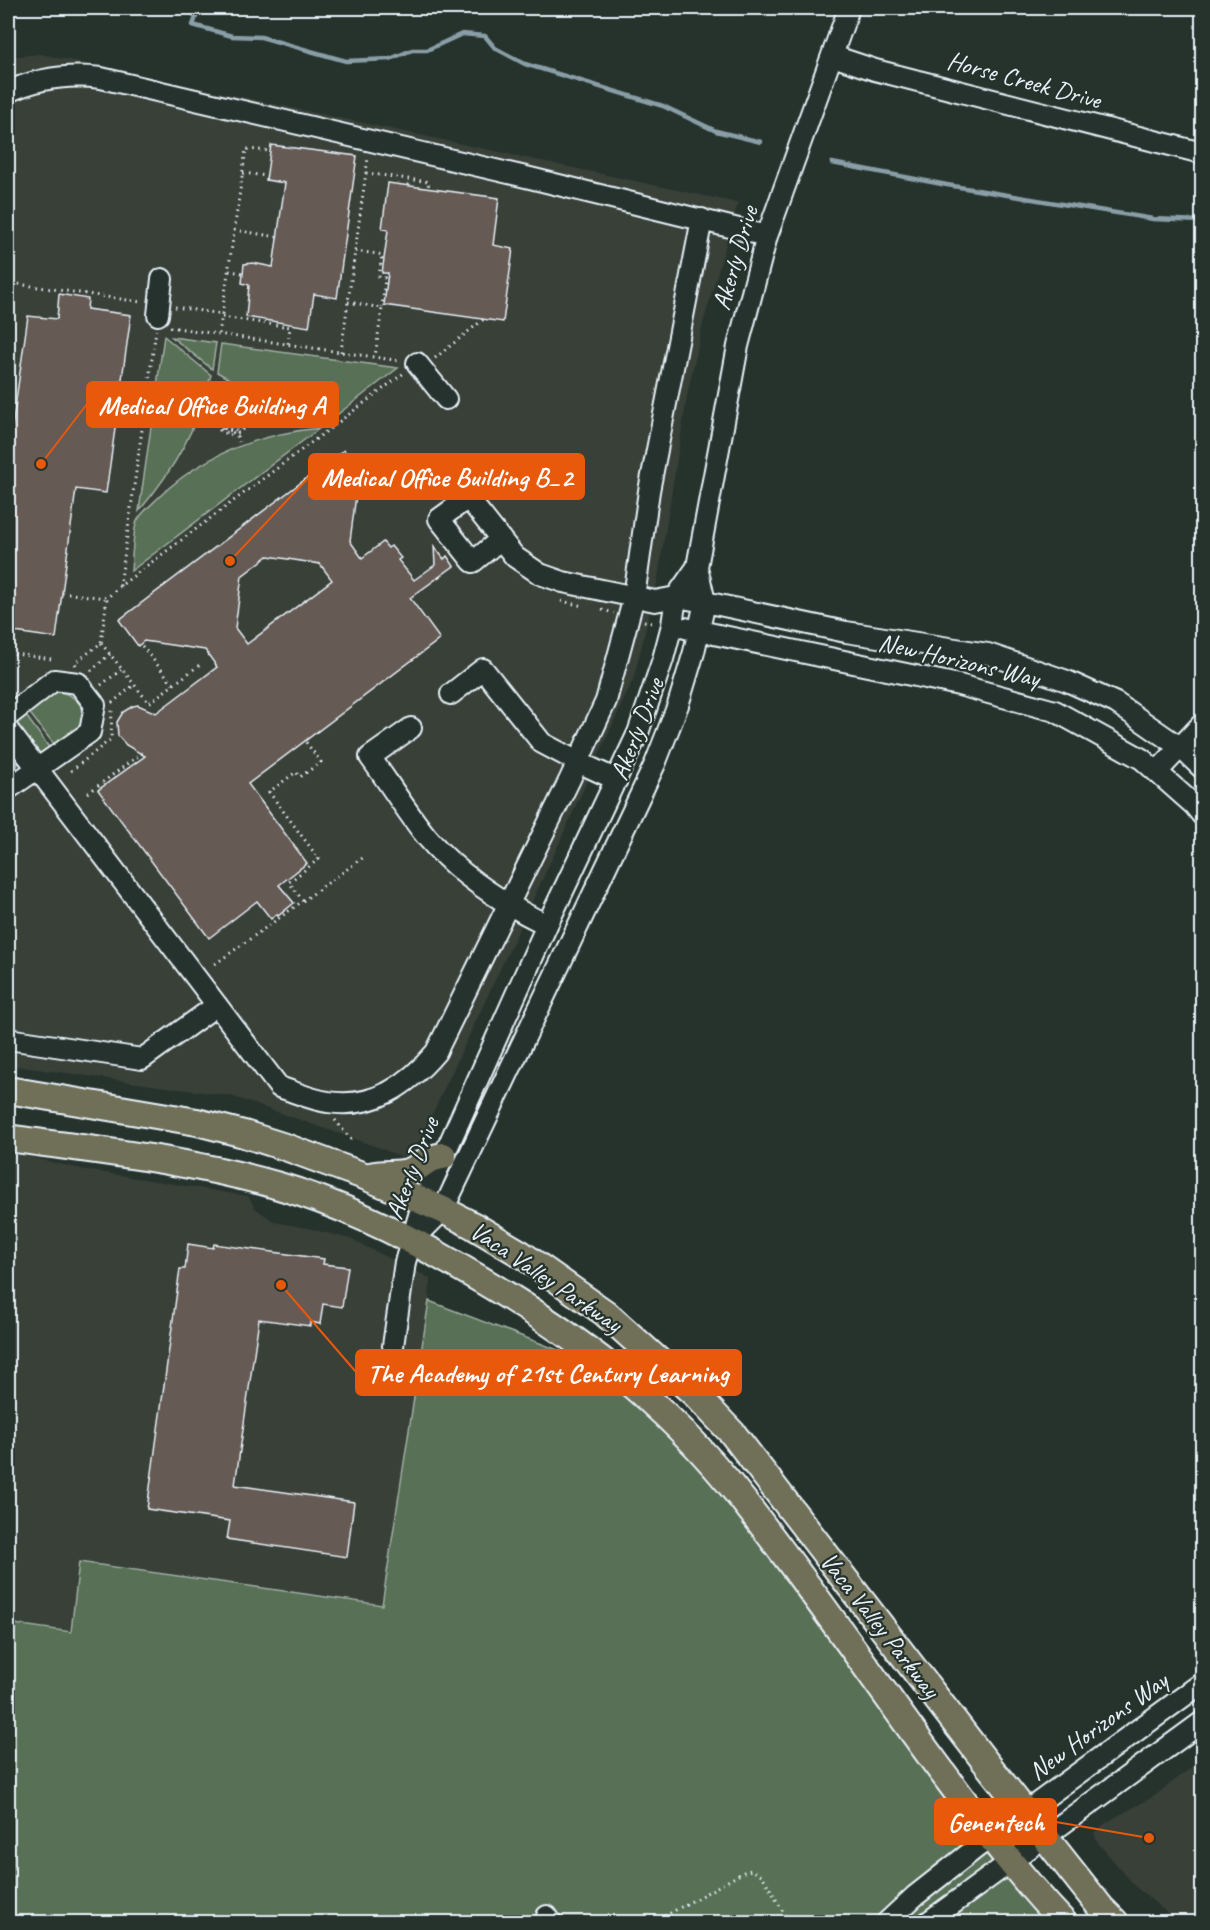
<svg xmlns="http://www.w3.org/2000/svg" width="1210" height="1930" font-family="Caveat,sans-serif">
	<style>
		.built { fill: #393f39 }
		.green { fill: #597054; stroke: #a0b0a6; stroke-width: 1.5 }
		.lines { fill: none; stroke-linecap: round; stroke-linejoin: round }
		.stream { stroke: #899ea6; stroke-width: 4.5 }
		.building { fill: #665a55; stroke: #e8f1f8; stroke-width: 1.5; fill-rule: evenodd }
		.minor-casing { stroke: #e8f1f8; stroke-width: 24 }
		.major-casing { stroke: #e8f1f8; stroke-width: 30 }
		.path { stroke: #e8f1f8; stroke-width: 3; stroke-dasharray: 1.5 4.5; stroke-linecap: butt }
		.minor { stroke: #26332d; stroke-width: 20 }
		.major { stroke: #706f59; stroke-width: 26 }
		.labels { text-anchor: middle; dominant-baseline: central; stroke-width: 4.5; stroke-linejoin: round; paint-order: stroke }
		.street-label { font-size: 26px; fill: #e8f1f8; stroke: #26332d }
		.leader { fill: none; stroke: #e8590c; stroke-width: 2 }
		.callout-dot { fill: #e8590c; stroke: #26332d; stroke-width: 2 }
		.callout { fill: #e8590c; stroke: #e8590c; stroke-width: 2 }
		.callout-label { font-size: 27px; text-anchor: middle; font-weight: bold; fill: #fff }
	</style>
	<rect width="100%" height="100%" fill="#26332d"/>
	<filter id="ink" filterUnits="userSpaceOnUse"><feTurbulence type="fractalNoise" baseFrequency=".0167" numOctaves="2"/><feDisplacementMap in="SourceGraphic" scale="12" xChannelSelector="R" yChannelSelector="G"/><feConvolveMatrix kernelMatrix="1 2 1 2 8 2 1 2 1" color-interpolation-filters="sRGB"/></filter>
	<g filter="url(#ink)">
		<path class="built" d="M 40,54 L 738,203 L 703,323 L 688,391 L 657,583 L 634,677 L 556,850 L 415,1151 L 401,1157 L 380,1148 L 231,1096 L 8,1065 L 8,57 Z
			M 8,1152 L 81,1169 L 248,1196 L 255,1208 L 275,1222 L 307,1228 L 350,1239 L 430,1278 L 429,1301 L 382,1605 L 80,1562 L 71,1632 L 8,1623 Z
			M 1202,1759 L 1202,1922 L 1178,1922 L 1137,1888 L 1098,1843 L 1094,1833 L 1107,1822 L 1156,1795 Z"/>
		<path class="green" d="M 164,336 L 211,375 C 196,430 176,467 139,511 Z
			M 172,337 L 216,343 L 212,369 Z
			M 221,344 L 398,368 L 329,421 C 288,409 253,394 217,372 Z
			M 320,428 L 131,571 C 132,558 133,531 137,521 C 141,513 152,504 159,497 C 203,454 259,434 320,428 Z
			M 60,692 C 76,695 92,712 79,728 C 73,735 63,741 56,747 L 28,711 L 53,693 Z
			M 24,713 L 51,750 L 39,757 L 14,723 Z
			M 8,747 L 18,764 L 15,772 L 8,777 Z
			M 429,1301 L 621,1374 L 741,1497 L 1065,1922 L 8,1922 L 8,1623 L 71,1632 L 79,1562 L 382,1605 Z"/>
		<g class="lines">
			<path class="stream" d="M 186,8 L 196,17 L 193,25 L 232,36 L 261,37 L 346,61 L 390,59 L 412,50 L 427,50 L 462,34 L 485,36 L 495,48 L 525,64 L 663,106 L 716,131 L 761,142
				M 832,163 L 947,185 L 1153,219 L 1202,221"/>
		</g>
		<path class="building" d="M 271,145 L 357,156 L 337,298 L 314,294 L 309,327 L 246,317 L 249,285 L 242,283 L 244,264 L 253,263 L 273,267 L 285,183 L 266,180 Z
			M 388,183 L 499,198 L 493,245 L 513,249 L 503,322 L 384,305 L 388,273 L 382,273 L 388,230 L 382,229 Z
			M 59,294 L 88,299 L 87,309 L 131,315 L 106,493 L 76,489 L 56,638 L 8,631 L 8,456 L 28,316 L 57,319 Z
			M 344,450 L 364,475 L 358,480 L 350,541 L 362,558 L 383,542 L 388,548 L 391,546 L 401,558 L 398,560 L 414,580 L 435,565 L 434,546 L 444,559 L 447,556 L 454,566 L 410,598 L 440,639 L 248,784 L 307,863 L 279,885 L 294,903 L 278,916 L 277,914 L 271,919 L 257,901 L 209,938 L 98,790 L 145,756 L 126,745 L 118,736 L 117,722 L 123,712 L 133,706 L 138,705 L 156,713 L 217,667 L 205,650 L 144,641 L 138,646 L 119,620 ZM 268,556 L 320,564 L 332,580 L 247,644 L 235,628 L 242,576 Z
			M 188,1244 L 213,1248 L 214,1244 L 324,1259 L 323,1264 L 348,1267 L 342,1307 L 323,1304 L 320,1324 L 310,1322 L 310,1326 L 259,1319 L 235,1485 L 354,1502 L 347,1557 L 227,1539 L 230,1521 L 147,1509 L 180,1269 L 185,1269 Z"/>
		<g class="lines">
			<g class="minor-casing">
				<path id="minor" d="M 833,56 L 875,70 L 1202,153
					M 8,92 C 38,78 68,74 101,78 L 530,178 L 767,236
					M 158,315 L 162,279
					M 417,363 L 446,399
					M 501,539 L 473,562 L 439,519 L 468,498 L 515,557 L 540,574 L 563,582 L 655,601 L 676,597 L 705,602 L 846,632 L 988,654 L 1067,681 L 1116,703 L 1181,748 L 1202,768
					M 685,628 L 959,685 L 1055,711 L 1142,759 L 1194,805 L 1202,815
					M 451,694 L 483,669 L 542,743 L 578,762 L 617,780
					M 8,716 L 54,680 L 78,683 L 95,705 L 90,732 L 8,789
					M 411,728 L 370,757 C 389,783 406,811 426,836 C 458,875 502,903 547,925
					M 8,730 L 279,1087 C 295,1092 312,1100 328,1102 C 374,1109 408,1085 436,1052 L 570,779 L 606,701 L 634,597 L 649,491 L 702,219
					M 1157,772 L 1202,724
					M 8,1039 L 142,1059 L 217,1005
					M 413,1240 L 443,1210 L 655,764 L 678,705 L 694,652 L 705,602 L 697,567
					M 393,1346 L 405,1262 L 423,1202 L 547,925 L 638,733 L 663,659 L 672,625 L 676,597 L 697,567 L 738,346 L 767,236 L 849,8
					M 547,1916 L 551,1922
					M 887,1922 L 915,1896 L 976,1848 L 1202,1683
					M 928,1922 L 1202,1722"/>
			</g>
			<g class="major-casing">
				<path id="major" d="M 8,1090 L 197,1122 L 244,1134 L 288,1148 L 367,1177 L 443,1210 L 474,1226 L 521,1254 L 605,1313 L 696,1395 L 733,1434 L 984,1760 L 1101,1908 L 1115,1922
					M 8,1138 C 98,1151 191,1160 279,1186 C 344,1205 403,1234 461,1268 C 571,1331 663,1398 742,1499 C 809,1584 870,1674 934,1761 C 975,1816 1016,1873 1063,1922
					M 370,1176 C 383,1173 396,1175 408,1172 C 416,1170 419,1166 425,1162 C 430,1159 437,1157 443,1156"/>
			</g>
			<path class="path" d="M 243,173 L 267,176
				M 366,173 L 429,182 L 428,188
				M 408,185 L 409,179
				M 234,230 L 278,237
				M 355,251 L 385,255
				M 229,271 L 243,273
				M 348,302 L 382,308 L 375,357
				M 8,305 L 11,283 L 141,302
				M 175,307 L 222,314 L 219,334
				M 382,308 L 385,278 L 379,277 L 382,254
				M 222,314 L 246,149 L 270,151
				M 222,317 L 290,327 L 288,344
				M 170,327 L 401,361
				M 341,352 L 368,158
				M 435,358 L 484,319
				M 231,420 L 229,416 L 227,420 L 232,423 L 234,429 L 229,429 L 223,425 L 221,419 L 226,412 L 227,413 L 224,418 L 224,424 L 231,427 L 231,425 L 225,422 L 227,415 L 232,415 L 236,417 L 235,426 L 238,418 L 228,411 L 233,411 L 239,414 L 239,423 L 236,429 L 240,426 L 243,416 L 244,423 L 237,431 L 238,433 L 243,429 L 246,420 L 241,408 L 234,405 L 226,405 L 227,407 L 238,409 L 242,414 L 241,415 L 233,409 L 226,409 L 220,416 L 220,423 L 218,423 L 219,413 L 225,408 L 224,406 L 215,416 C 216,428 221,436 234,435 L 233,433 L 225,432 L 219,426 L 221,425 L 227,431 L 235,430 L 239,442
				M 120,586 L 156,330
				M 62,593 L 107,598
				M 561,601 L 583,606
				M 602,610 L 614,613
				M 644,621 L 652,623
				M 101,643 L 149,703 L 202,663
				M 142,646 L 173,684
				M 8,653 L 52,659
				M 76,665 L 75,663 L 101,643 L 107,598 L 120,586 L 404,373
				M 91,671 L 110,654
				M 101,685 L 121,670
				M 112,703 L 134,685
				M 71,771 L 111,739 L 112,710
				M 88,793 L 145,751
				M 303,901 L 289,882 L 319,859 L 269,792 L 296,772 L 300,777 L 321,762 L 305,741
				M 215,964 L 364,857
				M 335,1120 L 353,1142
				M 654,1922 L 744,1872 L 751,1870 L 762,1875 L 789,1922"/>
			<use href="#minor" class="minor"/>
			<use href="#major" class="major"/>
		</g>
	</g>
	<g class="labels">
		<g class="street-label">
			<text transform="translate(1024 80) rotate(15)">Horse Creek Drive</text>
			<text transform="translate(735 258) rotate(-74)">Akerly Drive</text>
			<text transform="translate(959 660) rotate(13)">New Horizons Way</text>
			<text transform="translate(637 729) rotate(-69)">Akerly Drive</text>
			<text transform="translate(412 1168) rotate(-69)">Akerly Drive</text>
			<text transform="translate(546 1277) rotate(34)">Vaca Valley Parkway</text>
			<text transform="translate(880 1625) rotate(52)">Vaca Valley Parkway</text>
			<text transform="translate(1098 1726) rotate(-36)">New Horizons Way</text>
		</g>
	</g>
	<path class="leader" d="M41 464L87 404M230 561L309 477M281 1285L356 1372M1149 1838L1056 1822"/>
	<g class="callout-dot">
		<circle cx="41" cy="464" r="6"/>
		<circle cx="230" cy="561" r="6"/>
		<circle cx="281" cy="1285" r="6"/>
		<circle cx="1149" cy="1838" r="6"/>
	</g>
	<g class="callout">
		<rect x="87" y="382" width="251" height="45" rx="6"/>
		<rect x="309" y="454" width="275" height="45" rx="6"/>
		<rect x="356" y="1350" width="385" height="45" rx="6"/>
		<rect x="935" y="1799" width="121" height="45" rx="6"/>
	</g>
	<g class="callout-label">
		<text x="212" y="414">Medical Office Building A</text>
		<text x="447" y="486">Medical Office Building B_2</text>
		<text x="548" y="1382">The Academy of 21st Century Learning</text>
		<text x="996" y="1831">Genentech</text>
	</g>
	<rect width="1210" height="1930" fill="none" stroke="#26332d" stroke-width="30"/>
	<rect x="15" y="15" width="1180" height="1900" fill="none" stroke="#e8f1f8" stroke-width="2" filter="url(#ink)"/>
</svg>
